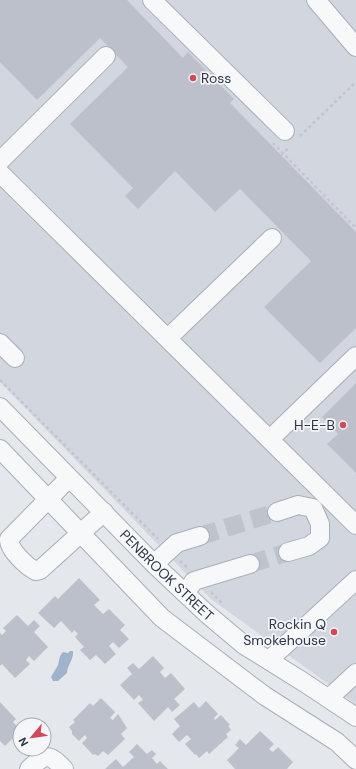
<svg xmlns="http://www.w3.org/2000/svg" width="356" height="769" font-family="'DM Sans',sans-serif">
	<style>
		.built { fill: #d2d6de }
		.water { fill: #9fb4cc }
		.building { fill: #bbc0ca }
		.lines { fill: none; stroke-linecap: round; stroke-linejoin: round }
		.minor-tunnel { stroke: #bfc3cb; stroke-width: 18; stroke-dasharray: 18 9; stroke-linecap: butt }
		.minor-casing { stroke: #a9aeb7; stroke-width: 20 }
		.path { stroke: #c2c5cb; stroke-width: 2.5; stroke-dasharray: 3 3; stroke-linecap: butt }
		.minor { stroke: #f7f8fa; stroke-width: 18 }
		.poi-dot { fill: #d1495b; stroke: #f4f6f9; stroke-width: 1.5 }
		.labels { text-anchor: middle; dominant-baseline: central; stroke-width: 3.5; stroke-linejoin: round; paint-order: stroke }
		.poi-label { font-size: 14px; fill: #2b3445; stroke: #f4f6f9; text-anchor: end }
		.street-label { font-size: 14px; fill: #2b3445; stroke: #f4f6f9 }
	</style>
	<rect width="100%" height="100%" fill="#e4e7ec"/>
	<path class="built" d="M 0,0 L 356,0 L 356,704 L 211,599 L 0,382 Z"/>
	<path class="water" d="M 70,651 L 73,651 C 74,660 67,665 67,673 L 58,681 L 53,681 L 51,677 L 58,665 L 60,656 L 63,652 L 68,653 Z"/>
	<path class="building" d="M 0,0 L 127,0 L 183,58 L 188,52 L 234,99 L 230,103 L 356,232 L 356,328 L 320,363 L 264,307 L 311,261 L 240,189 L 215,212 L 175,171 L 138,209 L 125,196 L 133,188 L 70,124 L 128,67 L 100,38 L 37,100 L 0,62 Z
		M 356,383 L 356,473 L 327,444 L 338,434 L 322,417 Z
		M 79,578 L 100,600 L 94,605 L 103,614 L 109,609 L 125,625 L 120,630 L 129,639 L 119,648 L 113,642 L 109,646 L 116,654 L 105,664 L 96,655 L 90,660 L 80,650 L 84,647 L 75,637 L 78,634 L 74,630 L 72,633 L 61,621 L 54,628 L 38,613 L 55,596 L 58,599 Z
		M 17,615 L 28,626 L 34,620 L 40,626 L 34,632 L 48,647 L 34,661 L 29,656 L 26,660 L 30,664 L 15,678 L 2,664 L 0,666 L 0,633 L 2,635 L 6,631 L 3,628 Z
		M 153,656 L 164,668 L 160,672 L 165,678 L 171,673 L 185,689 L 174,699 L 180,705 L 172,712 L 168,707 L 154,721 L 138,703 L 143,700 L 139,695 L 134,700 L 120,685 L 132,674 L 127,668 L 133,663 L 139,669 Z
		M 101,698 L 115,712 L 110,718 L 113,720 L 118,714 L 127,728 L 121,734 L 125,739 L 108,755 L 103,751 L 98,756 L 95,754 L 93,755 L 82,743 L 87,738 L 85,735 L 79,741 L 72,734 L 72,731 L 69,727 L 75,722 L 73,720 L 90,703 L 93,706 Z
		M 206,701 L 218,714 L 214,718 L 215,720 L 221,715 L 230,725 L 228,726 L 231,730 L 226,734 L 228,737 L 209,754 L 207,751 L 199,758 L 196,754 L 195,755 L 185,744 L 191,739 L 187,735 L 179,742 L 172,734 L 180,726 L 174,719 L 194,702 L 199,708 Z
		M 0,702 L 16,719 L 13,722 L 19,728 L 16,731 L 18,733 L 5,746 L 0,741 Z
		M 260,731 L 274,744 L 269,749 L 273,752 L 278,747 L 293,762 L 287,769 L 235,769 L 227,760 L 239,748 L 235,745 L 240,739 L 246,745 Z
		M 137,744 L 147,754 L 152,750 L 156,754 L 152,758 L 157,764 L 160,761 L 168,769 L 105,769 L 116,759 L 123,767 L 134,757 L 129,752 Z"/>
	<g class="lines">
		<path class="minor-tunnel" d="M 200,536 L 277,512
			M 250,564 L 288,552"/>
		<g class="minor-casing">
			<g id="minor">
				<path d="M 152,0 L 285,131"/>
				<path d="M 316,0 L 356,47"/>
				<path d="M 0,161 L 106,56"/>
				<path d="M 0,173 L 356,525"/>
				<path d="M 168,338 L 272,238"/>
				<path d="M 0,343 L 15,358"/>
				<path id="s1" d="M 0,407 L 156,566 L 206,613 L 244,645 L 305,683 L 356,717"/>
				<path d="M 270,439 L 356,356"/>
				<path d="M 0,449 L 162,618 L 265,696 L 337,742 L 356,760"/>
				<path d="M 69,478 L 9,539 C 8,549 27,567 36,571 L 40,570 L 104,512"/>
				<path d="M 277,512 L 298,505 L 313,508 L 320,524 L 320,538 L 309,546 L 288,552"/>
				<path d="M 154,564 L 177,543 L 200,536"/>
				<path d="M 185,593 L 194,581 L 250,564"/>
				<path d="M 269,660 L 356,580"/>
				<path d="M 329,698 L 356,673"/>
				<path d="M 29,769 C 45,754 49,753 64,769"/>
			</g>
		</g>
		<path class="path" d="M 300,136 L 356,82
			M 273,143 L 356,228
			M 281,155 L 290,147
			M 0,380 L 158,539
			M 180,561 L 188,568
			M 211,592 L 224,605"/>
		<use href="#minor" class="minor"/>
	</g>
	<g class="poi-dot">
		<circle cx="193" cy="78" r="4"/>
		<circle cx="343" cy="425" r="4"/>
		<circle cx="334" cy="632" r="4"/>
	</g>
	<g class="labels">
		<g class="poi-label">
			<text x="201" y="78" text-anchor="start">Ross</text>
			<text x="335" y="425">H-E-B</text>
			<text x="326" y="624">Rockin Q<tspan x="326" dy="16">Smokehouse</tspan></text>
		</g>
		<g class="street-label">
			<text stroke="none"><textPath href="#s1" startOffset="237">PENBROOK STREET</textPath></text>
		</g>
	</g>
	<g transform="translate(32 737) rotate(241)"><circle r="19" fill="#f4f6f9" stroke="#a4a8b1"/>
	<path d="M0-3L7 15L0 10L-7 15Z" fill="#d1495b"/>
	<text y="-6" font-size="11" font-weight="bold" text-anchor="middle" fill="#2b3445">N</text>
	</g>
</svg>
